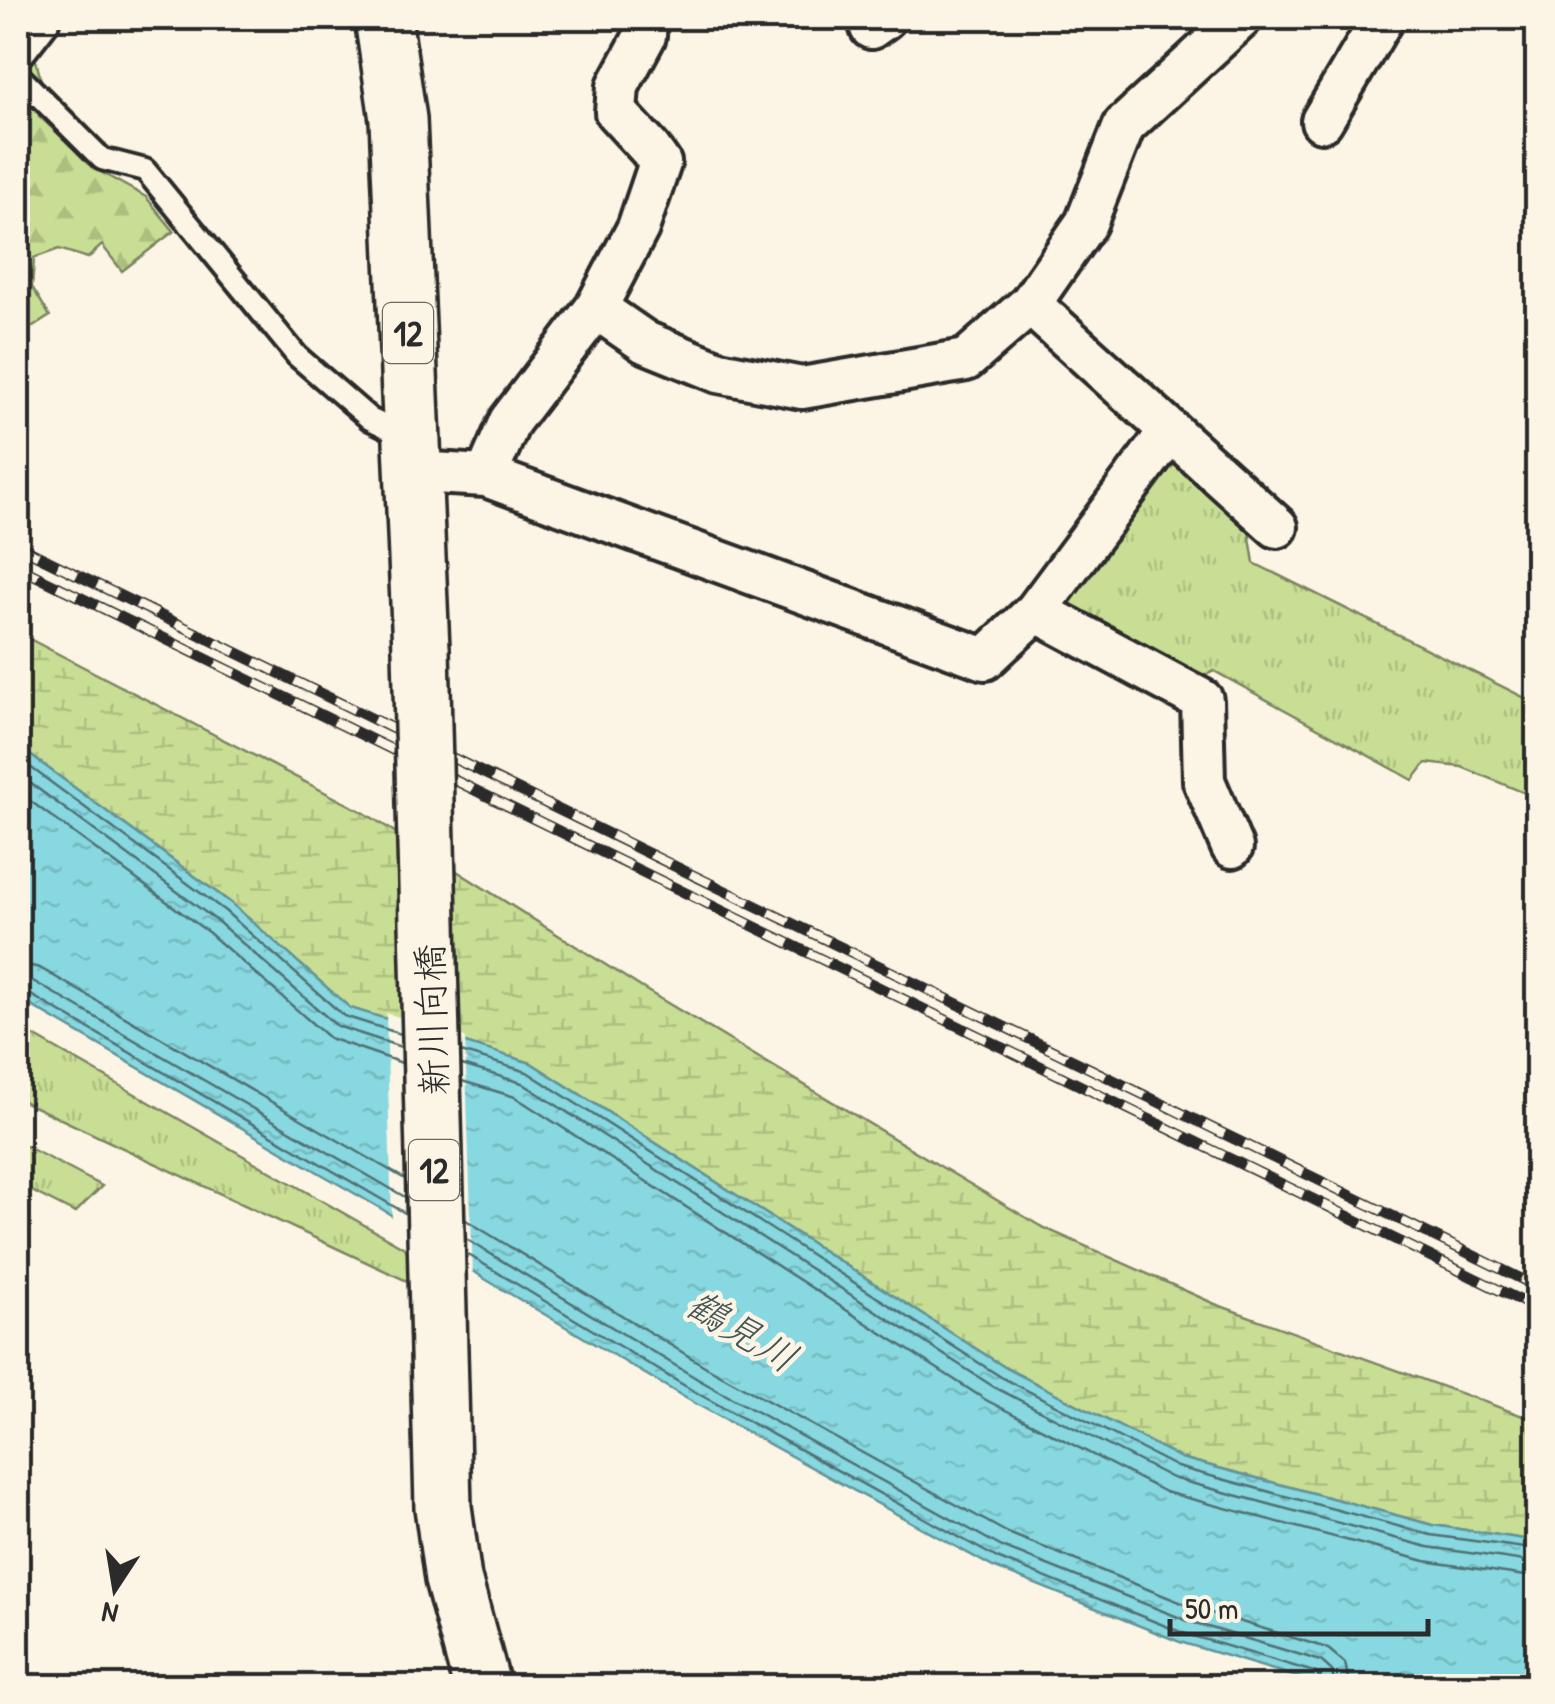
<svg xmlns="http://www.w3.org/2000/svg" width="1555" height="1704" font-family="'Patrick Hand','Klee One',sans-serif">
	<style>
		.grass { fill: url(#grass-tufts); stroke: #7a8460; stroke-width: 2.5 }
		.forest { fill: url(#forest-firs); stroke: #7a8460; stroke-width: 2.5 }
		.wetland { fill: url(#wetland-marsh); stroke: #7a8460; stroke-width: 2.5 }
		.water { fill: url(#water-ripples); stroke: #629398; stroke-width: 2.5 }
		.pier { fill: #fcf5e5 }
		.lines { fill: none; stroke-linecap: round; stroke-linejoin: round }
		.shore { stroke: #507073; stroke-width: 2.5 }
		.service-casing { stroke: #2b2b2b; stroke-width: 28 }
		.minor-casing { stroke: #2b2b2b; stroke-width: 48 }
		.primary-casing { stroke: #2b2b2b; stroke-width: 62 }
		.service { stroke: #fcf5e5; stroke-width: 20 }
		.minor { stroke: #fcf5e5; stroke-width: 40 }
		.primary { stroke: #fcf5e5; stroke-width: 55 }
		.rail-casing { stroke: #2b2b2b; stroke-width: 11 }
		.rail { stroke: #fcf5e5; stroke-width: 8; stroke-dasharray: 22; stroke-linecap: butt }
		.primary-bridge-casing { stroke: #2b2b2b; stroke-width: 62; stroke-linecap: butt }
		.primary-bridge { stroke: #fcf5e5; stroke-width: 55 }
		.labels { text-anchor: middle; dominant-baseline: central; stroke-width: 9; stroke-linejoin: round; paint-order: stroke }
		.shield { fill: #fcf5e5; stroke: #6a6863; stroke-width: 2.5 }
		.shield-label { font-size: 35px; font-weight: bold; fill: #2b2b2b }
		.street-label { font-size: 38px; fill: #2b2b2b; stroke: #fcf5e5 }
		.water-label { font-size: 40px; font-style: italic; fill: #425658; stroke: #fcf5e5 }
	</style>
	<defs>
		<pattern id="grass-tufts" width="24" height="20" patternUnits="userSpaceOnUse" patternTransform="scale(2.5)"><rect width="24" height="20" fill="#c8de94"/><path d="M3 7l-1-3M5 7V3M7 7l1-3M15 17l-1-3M17 17v-4M19 17l1-3" fill="none" stroke="#acbf80"/></pattern>
		<pattern id="forest-firs" width="22" height="20" patternUnits="userSpaceOnUse" patternTransform="scale(2.5)"><rect width="22" height="20" fill="#c8de94"/><path d="M5 1l3.5 6h-7zM16 11l3.5 6h-7z" fill="#acbf80"/></pattern>
		<pattern id="wetland-marsh" width="20" height="14" patternUnits="userSpaceOnUse" patternTransform="scale(2.5)"><rect width="20" height="14" fill="#c8de94"/><path d="M1 5h8M5 5V1M11 12h8M15 12V8" fill="none" stroke="#acbf80"/></pattern>
		<pattern id="water-ripples" width="26" height="14" patternUnits="userSpaceOnUse" patternTransform="scale(2.5)"><rect width="26" height="14" fill="#87d8e0"/><path d="M2 4q2-2 4 0t4 0M15 11q2-2 4 0t4 0" fill="none" stroke="#75bac0"/></pattern>
	</defs>
	<rect width="100%" height="100%" fill="#fcf5e5"/>
	<filter id="ink" filterUnits="userSpaceOnUse"><feTurbulence type="fractalNoise" baseFrequency=".01" numOctaves="2"/><feDisplacementMap in="SourceGraphic" scale="20" xChannelSelector="R" yChannelSelector="G"/><feConvolveMatrix kernelMatrix="1 2 1 2 8 2 1 2 1" color-interpolation-filters="sRGB"/></filter>
	<g filter="url(#ink)">
		<path class="grass" d="M 1177,460 L 1245,505 L 1254,563 L 1537,704 L 1537,798 L 1462,767 L 1426,763 L 1413,780 L 1214,671 L 1197,679 L 1057,601 L 1165,461 Z
			M 18,1027 L 408,1250 L 411,1283 L 18,1099 Z
			M 18,1142 L 102,1186 L 75,1213 L 18,1184 Z"/>
		<path class="forest" d="M 33,50 L 41,80 L 39,116 L 97,170 L 146,197 L 174,231 L 122,271 L 102,245 L 88,258 L 59,249 L 34,258 L 32,287 L 50,316 L 33,327 L 18,316 L 18,68 Z"/>
		<path class="wetland" d="M 18,633 L 363,812 L 644,989 L 1040,1226 L 1215,1304 L 1537,1421 L 1537,1541 L 1433,1525 L 1181,1458 L 1006,1368 L 531,1063 L 350,1008 L 231,903 L 18,746 Z"/>
		<path class="water" d="M 18,746 L 231,903 L 350,1008 L 531,1063 L 1006,1368 L 1181,1458 L 1433,1525 L 1537,1541 L 1537,1686 L 1327,1686 L 1180,1642 L 993,1567 L 689,1400 L 485,1279 L 385,1211 L 18,998 Z"/>
		<path class="pier" d="M 386,1013 L 465,1037 L 473,1277 L 392,1221 Z"/>
		<g class="lines">
			<path class="shore" d="M 18,758 L 225,911 L 344,1016 L 401,1034
				M 18,774 L 217,921 L 337,1026 L 401,1047
				M 18,792 L 208,932 L 329,1038 L 402,1063
				M 18,963 L 40,968 L 405,1179
				M 18,978 L 33,981 L 405,1197
				M 18,990 L 26,992 L 405,1213
				M 461,1052 L 527,1072 L 1001,1377 L 1177,1467 L 1431,1535 L 1538,1550
				M 462,1065 L 522,1083 L 994,1387 L 1172,1478 L 1428,1547 L 1538,1563
				M 462,1081 L 515,1097 L 986,1400 L 1165,1492 L 1425,1561 L 1538,1578
				M 466,1220 L 708,1368 L 1008,1533 L 1192,1607 L 1327,1648 L 1345,1663 L 1350,1686
				M 466,1239 L 701,1381 L 1002,1547 L 1188,1621 L 1321,1661 L 1332,1671 L 1335,1686
				M 467,1254 L 695,1392 L 997,1558 L 1183,1633 L 1314,1672 L 1321,1678 L 1322,1686"/>
			<g class="service-casing">
				<path id="service" d="M 18,75 L 102,159 L 145,170 L 297,356 L 370,419 L 407,437"/>
			</g>
			<g class="minor-casing">
				<path id="minor" d="M 871,28 L 885,18
					M 18,45 L 39,18
					M 1322,121 L 1383,18
					M 1030,304 L 1277,527
					M 596,308 L 645,342 L 719,372 L 802,388 L 966,360 L 1030,304 L 1086,223 L 1124,126 L 1241,18
					M 415,472 L 486,476 L 985,659 L 1036,611 L 1169,432
					M 486,476 L 510,421 L 596,308 L 638,228 L 660,163 L 650,149 L 616,112 L 618,86 L 645,36 L 646,18
					M 1036,611 L 1202,700 L 1204,781 L 1232,847"/>
			</g>
			<g class="primary-casing">
				<path id="primary" d="M 383,18 L 398,119 L 421,649"/>
			</g>
			<use href="#service" class="service"/>
			<use href="#minor" class="minor"/>
			<use href="#primary" class="primary"/>
			<g class="rail-casing">
				<path id="rail" d="M 18,546 L 1538,1287
					M 18,567 L 1538,1309"/>
			</g>
			<use href="#rail" class="rail"/>
			<g class="primary-bridge-casing">
				<path id="primary-bridge" d="M 421,649 L 443,1507 L 453,1579 L 482,1686"/>
			</g>
			<use href="#primary-bridge" class="primary-bridge"/>
		</g>
	</g>
	<g class="labels">
		<g class="shield">
			<rect x="383" y="303" width="50" height="60" rx="8"/>
			<rect x="409" y="1140" width="50" height="60" rx="8"/>
		</g>
		<g class="shield-label">
			<text x="408" y="333">12</text>
			<text x="434" y="1170">12</text>
		</g>
		<g class="street-label">
			<text transform="translate(431 1020) rotate(-92)">新川向橋</text>
		</g>
		<g class="water-label">
			<text transform="translate(743 1330) rotate(31)">鶴見川</text>
		</g>
	</g>
	<rect width="1555" height="1704" fill="none" stroke="#fcf5e5" stroke-width="60"/>
	<rect x="30" y="30" width="1495" height="1644" fill="none" stroke="#2b2b2b" stroke-width="4" filter="url(#ink)"/>
	<g transform="translate(115 1589) rotate(192)" stroke="#fcf5e5" stroke-width="8" paint-order="stroke">
	<path d="M0-8L18 38L0 25L-18 38Z" fill="#2b2b2b"/>
	<text y="-15" font-size="28" font-weight="bold" text-anchor="middle" fill="#2b2b2b">N</text>
	</g>
	<path d="M1170 1619v15h258v-15" fill="none" stroke="#2b2b2b" stroke-width="5"/>
	<text x="1185" y="1619" font-size="30" fill="#2b2b2b" stroke="#fcf5e5" stroke-width="8" paint-order="stroke">50 m</text>
</svg>
